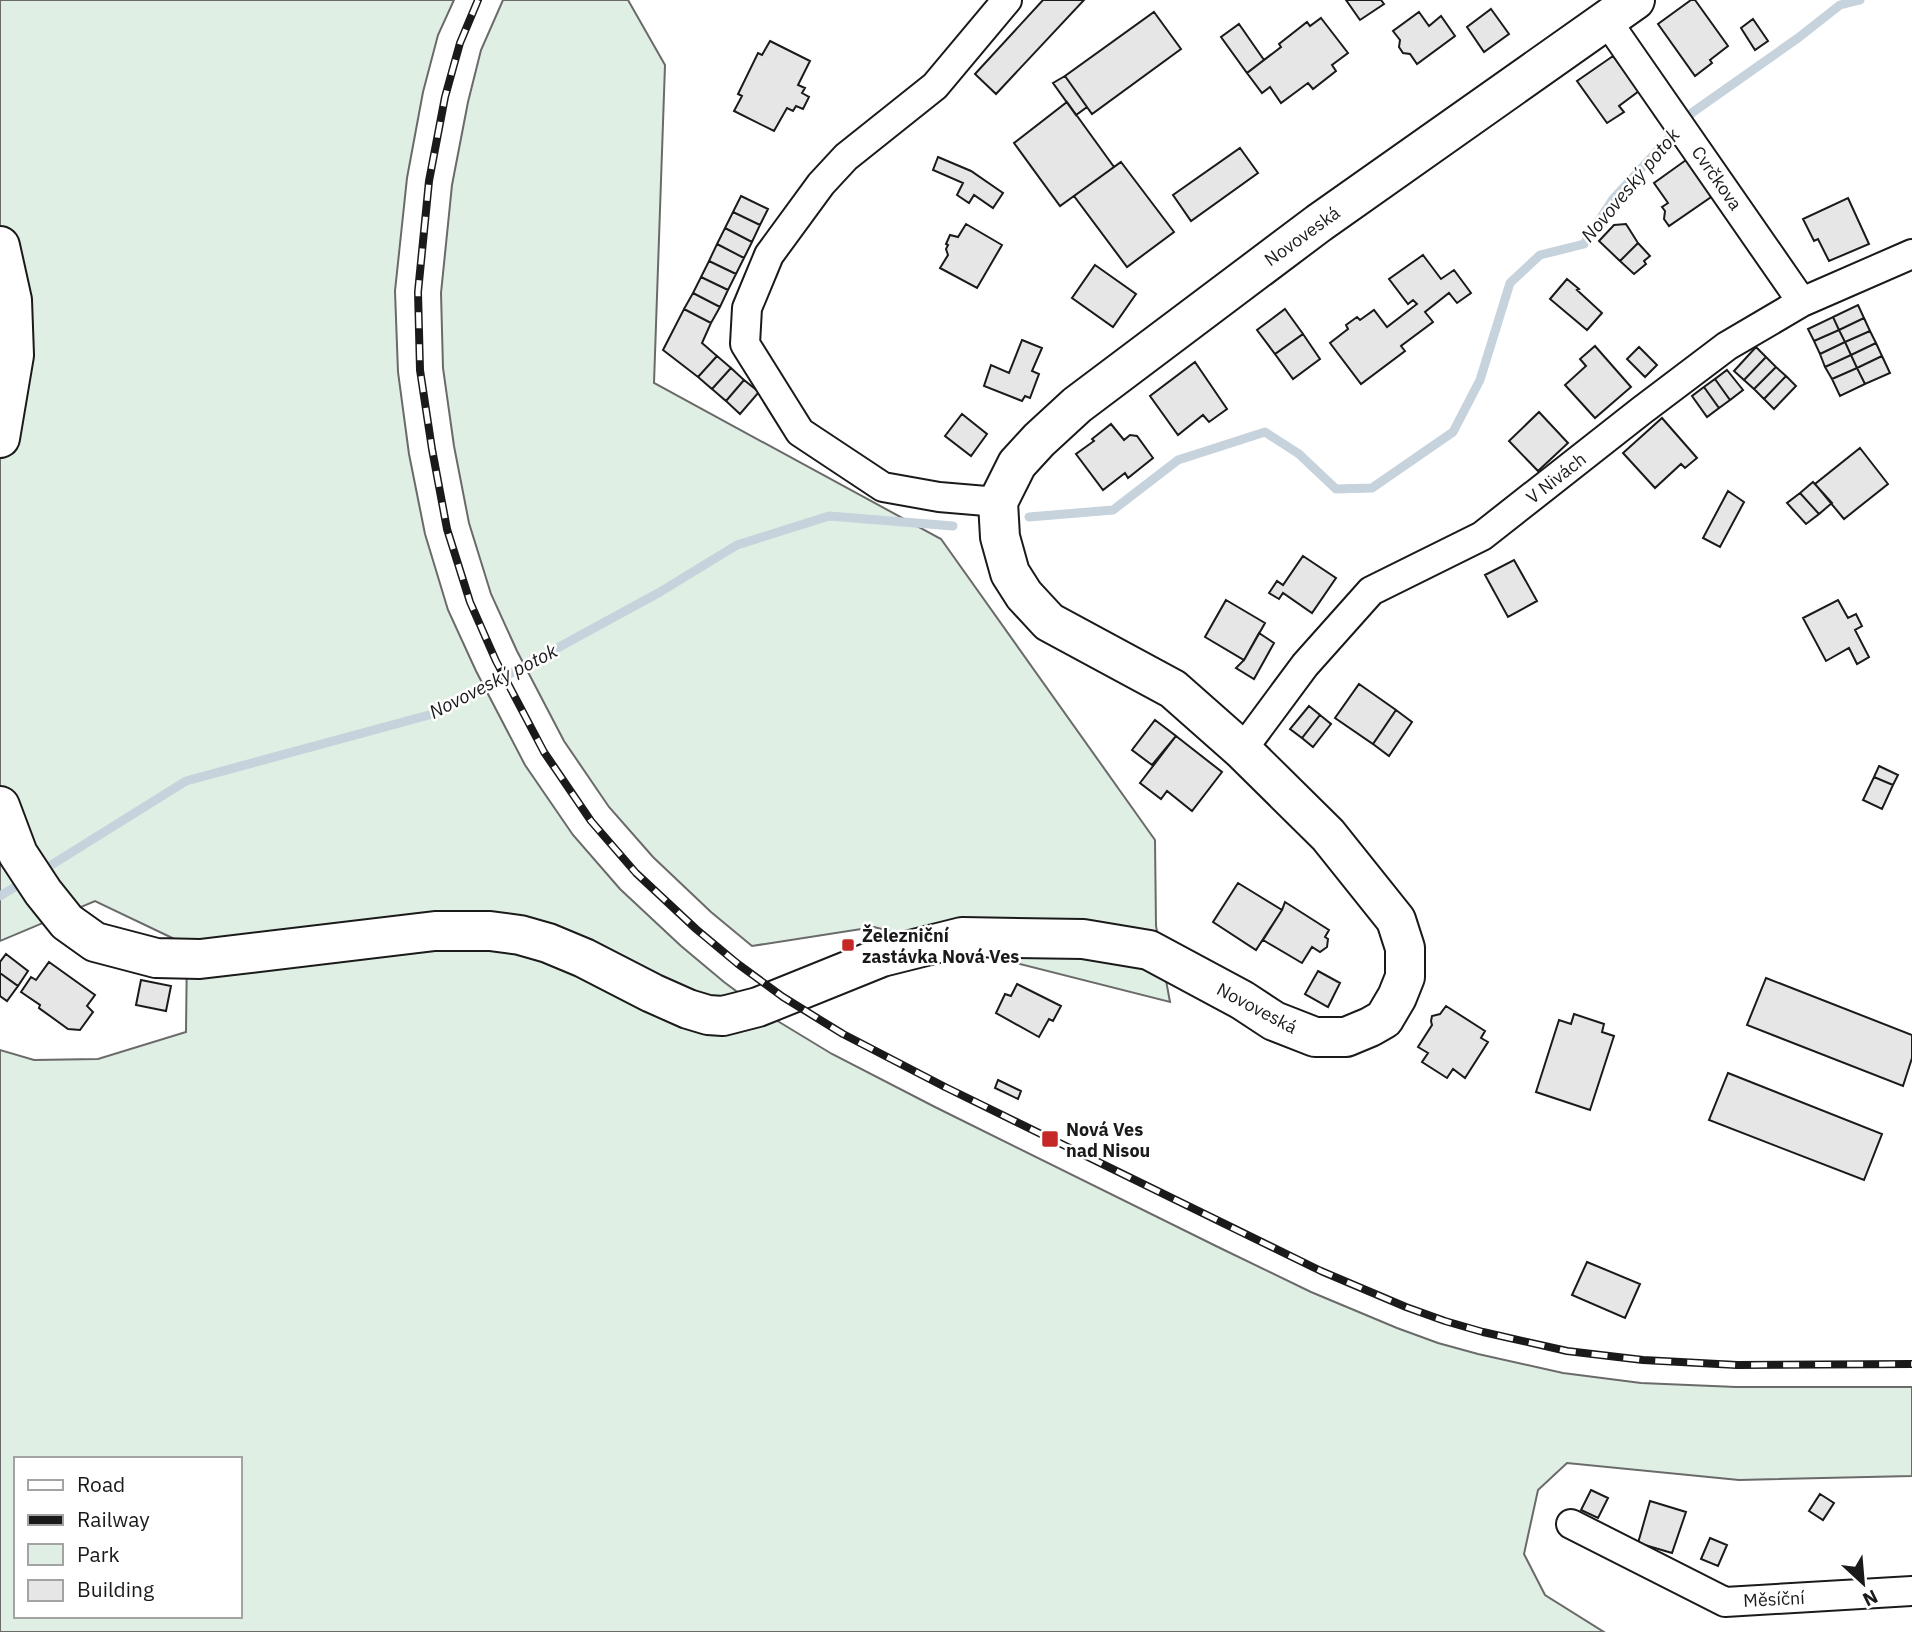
<svg xmlns="http://www.w3.org/2000/svg" width="1912" height="1632" font-family="'IBM Plex Sans',sans-serif">
	<style>
		.green { fill: #e0efe3; stroke: #6a6a6a; stroke-width: 2; fill-rule: evenodd }
		.lines { fill: none; stroke-linecap: round; stroke-linejoin: round }
		.stream { stroke: #c6d2dc; stroke-width: 9 }
		.building { fill: #e6e6e6; stroke: #1a1a1a; stroke-width: 2 }
		.street-casing { stroke: #1a1a1a; stroke-width: 32 }
		.secondary-casing { stroke: #1a1a1a; stroke-width: 42 }
		.street { stroke: #fff; stroke-width: 28 }
		.secondary { stroke: #fff; stroke-width: 38 }
		.rail-casing { stroke: #1a1a1a; stroke-width: 8 }
		.rail { stroke: #fff; stroke-width: 5; stroke-dasharray: 16; stroke-linecap: butt }
		.poi-dot { fill: #c62828; stroke: #fff; stroke-width: 2.5 }
		.labels { text-anchor: middle; dominant-baseline: central; stroke-width: 5; stroke-linejoin: round; paint-order: stroke }
		.street-label { font-size: 18px; fill: #1a1a1a; stroke: #fff }
		.poi-label { font-size: 18px; font-weight: bold; fill: #1a1a1a; stroke: #fff; text-anchor: start }
		.water-label { font-size: 19px; font-style: italic; fill: #1a1a1a; stroke: #fff }
	</style>
	<rect width="100%" height="100%" fill="#fff"/>
	<path class="green" d="M 0,0 L 454,0 L 438,35 L 423,92 L 407,178 L 395,291 L 398,372 L 409,454 L 425,534 L 448,610 L 476,671 L 525,765 L 573,835 L 620,889 L 681,946 L 724,982 L 771,1017 L 832,1054 L 935,1107 L 1218,1247 L 1311,1292 L 1397,1328 L 1438,1343 L 1478,1354 L 1563,1373 L 1641,1383 L 1736,1387 L 1912,1387 L 1912,1476 L 1739,1480 L 1567,1463 L 1538,1490 L 1524,1554 L 1545,1595 L 1604,1632 L 0,1632 L 0,1050 L 34,1060 L 98,1059 L 186,1032 L 187,945 L 95,901 L 0,941 ZM 16,1459 L 240,1459 L 240,1616 L 16,1616 Z
		M 503,0 L 628,0 L 665,65 L 654,383 L 941,539 L 1155,840 L 1156,926 L 1170,1002 L 874,927 L 752,946 L 711,912 L 653,857 L 609,807 L 564,741 L 517,651 L 491,594 L 469,523 L 454,446 L 443,368 L 441,293 L 452,185 L 468,102 L 481,50 Z"/>
	<g class="lines">
		<path class="stream" d="M 1029,517 L 1113,510 L 1178,460 L 1265,432 L 1299,454 L 1336,489 L 1372,488 L 1453,432 L 1480,380 L 1510,283 L 1540,255 L 1584,244 L 1613,199 L 1693,112 L 1798,38 L 1840,5 L 1860,0
			M 40,872 L 186,781 L 440,712 L 660,592 L 737,545 L 829,516 L 953,526
			M 0,896 L 25,881"/>
	</g>
	<path class="building" d="M 1043,0 L 1084,0 L 996,94 L 975,74 Z
		M 1346,0 L 1381,0 L 1384,4 L 1360,20 Z
		M 1691,0 L 1695,0 L 1728,46 L 1710,60 L 1712,63 L 1695,76 L 1658,24 Z
		M 1491,9 L 1509,34 L 1484,52 L 1467,27 Z
		M 1154,12 L 1181,49 L 1092,114 L 1065,76 Z
		M 1419,12 L 1429,26 L 1441,16 L 1455,36 L 1417,64 L 1410,54 L 1403,53 L 1399,47 L 1400,40 L 1393,31 Z
		M 1321,18 L 1348,53 L 1332,65 L 1336,71 L 1313,89 L 1308,83 L 1281,103 L 1270,87 L 1262,93 L 1247,73 L 1281,47 L 1279,44 L 1307,22 L 1310,26 Z
		M 1753,19 L 1768,41 L 1755,50 L 1741,28 Z
		M 1239,24 L 1264,60 L 1247,73 L 1221,37 Z
		M 770,41 L 810,61 L 798,85 L 805,88 L 802,93 L 809,97 L 803,109 L 796,106 L 793,111 L 787,108 L 774,131 L 734,111 L 742,96 L 738,94 L 758,53 L 762,55 Z
		M 1613,56 L 1639,91 L 1619,106 L 1624,112 L 1607,123 L 1577,81 Z
		M 1065,76 L 1087,107 L 1076,115 L 1053,83 Z
		M 1067,102 L 1114,167 L 1060,206 L 1014,143 Z
		M 1240,148 L 1258,173 L 1191,221 L 1173,195 Z
		M 938,157 L 971,171 L 1003,193 L 993,208 L 974,195 L 969,203 L 957,195 L 963,183 L 933,170 Z
		M 1686,160 L 1714,195 L 1669,226 L 1664,219 L 1665,211 L 1662,207 L 1668,203 L 1654,183 Z
		M 1121,162 L 1174,232 L 1127,267 L 1074,196 Z
		M 741,196 L 768,209 L 760,225 L 733,212 Z
		M 1848,198 L 1869,244 L 1829,261 L 1818,239 L 1814,241 L 1803,219 Z
		M 733,212 L 760,225 L 752,242 L 725,228 Z
		M 966,224 L 1002,245 L 977,288 L 940,268 L 948,255 L 946,249 L 948,245 L 946,244 L 950,235 L 958,237 Z
		M 1626,224 L 1638,243 L 1620,261 L 1599,241 L 1614,225 Z
		M 725,228 L 752,242 L 744,258 L 717,244 Z
		M 1638,243 L 1650,256 L 1644,261 L 1646,264 L 1634,274 L 1620,261 Z
		M 717,244 L 744,258 L 736,274 L 709,261 Z
		M 1423,255 L 1441,279 L 1454,270 L 1471,293 L 1457,303 L 1449,293 L 1425,312 L 1433,322 L 1401,346 L 1405,351 L 1361,384 L 1330,343 L 1348,329 L 1346,325 L 1357,317 L 1360,320 L 1374,310 L 1387,327 L 1417,304 L 1413,300 L 1408,304 L 1389,279 Z
		M 709,261 L 736,274 L 728,290 L 701,277 Z
		M 1095,265 L 1136,294 L 1113,327 L 1072,298 Z
		M 701,277 L 728,290 L 720,307 L 693,293 Z
		M 1567,279 L 1579,289 L 1577,290 L 1602,313 L 1587,330 L 1550,299 Z
		M 693,293 L 720,307 L 711,323 L 684,309 Z
		M 1858,305 L 1864,318 L 1839,330 L 1833,317 Z
		M 684,309 L 711,323 L 702,343 L 717,356 L 698,377 L 663,350 Z
		M 1285,309 L 1303,334 L 1275,354 L 1257,330 Z
		M 1833,317 L 1839,330 L 1814,341 L 1808,329 Z
		M 1864,318 L 1870,331 L 1845,342 L 1839,330 Z
		M 1839,330 L 1845,342 L 1820,354 L 1814,341 Z
		M 1870,331 L 1876,343 L 1851,355 L 1845,342 Z
		M 1303,334 L 1320,359 L 1293,379 L 1275,354 Z
		M 1022,340 L 1042,348 L 1032,371 L 1039,374 L 1030,398 L 1025,396 L 1022,401 L 984,386 L 991,365 L 1009,373 Z
		M 1845,342 L 1851,355 L 1825,367 L 1820,354 Z
		M 1876,343 L 1882,356 L 1857,368 L 1851,355 Z
		M 1595,346 L 1631,387 L 1595,418 L 1565,385 L 1586,366 L 1580,359 Z
		M 1639,347 L 1657,365 L 1645,377 L 1627,359 Z
		M 1756,347 L 1766,357 L 1744,380 L 1734,371 Z
		M 1851,355 L 1857,368 L 1832,379 L 1825,367 Z
		M 717,356 L 731,368 L 712,389 L 698,377 Z
		M 1882,356 L 1890,373 L 1865,384 L 1857,368 Z
		M 1766,357 L 1776,367 L 1754,389 L 1744,380 Z
		M 1195,362 L 1227,409 L 1209,422 L 1203,415 L 1178,435 L 1150,396 Z
		M 1776,367 L 1786,376 L 1764,399 L 1754,389 Z
		M 731,368 L 744,380 L 726,401 L 712,389 Z
		M 1857,368 L 1865,384 L 1840,396 L 1832,379 Z
		M 1727,370 L 1743,390 L 1730,400 L 1715,379 Z
		M 1786,376 L 1796,386 L 1774,409 L 1764,399 Z
		M 1715,379 L 1730,400 L 1719,408 L 1704,387 Z
		M 744,380 L 759,392 L 740,414 L 726,401 Z
		M 1704,387 L 1719,408 L 1707,417 L 1692,396 Z
		M 1539,412 L 1568,443 L 1538,471 L 1509,441 Z
		M 962,414 L 987,434 L 971,456 L 945,436 Z
		M 1662,418 L 1697,458 L 1685,468 L 1681,464 L 1655,488 L 1623,453 Z
		M 1111,424 L 1124,440 L 1130,435 L 1137,436 L 1153,458 L 1128,478 L 1125,473 L 1103,490 L 1076,454 L 1094,441 L 1092,439 Z
		M 1860,448 L 1888,484 L 1844,519 L 1815,484 Z
		M 1813,482 L 1832,503 L 1819,514 L 1800,493 Z
		M 1728,491 L 1744,502 L 1720,547 L 1703,538 Z
		M 1800,493 L 1819,514 L 1806,524 L 1787,503 Z
		M 1303,556 L 1336,578 L 1312,613 L 1283,593 L 1279,599 L 1269,593 L 1277,581 L 1283,585 Z
		M 1514,560 L 1537,601 L 1508,617 L 1485,575 Z
		M 1226,600 L 1265,623 L 1244,660 L 1205,637 Z
		M 1838,600 L 1848,618 L 1856,614 L 1862,626 L 1855,630 L 1869,657 L 1857,664 L 1849,648 L 1826,661 L 1803,618 Z
		M 1259,633 L 1274,643 L 1254,679 L 1236,668 L 1244,660 Z
		M 1359,684 L 1396,710 L 1373,744 L 1335,718 Z
		M 1309,706 L 1320,715 L 1302,738 L 1290,729 Z
		M 1396,710 L 1412,722 L 1389,756 L 1373,744 Z
		M 1320,715 L 1331,724 L 1313,747 L 1302,738 Z
		M 1155,720 L 1176,736 L 1152,765 L 1132,750 Z
		M 1176,736 L 1222,772 L 1192,811 L 1167,791 L 1161,799 L 1140,783 Z
		M 1879,766 L 1898,775 L 1893,785 L 1874,777 Z
		M 1874,777 L 1893,785 L 1882,809 L 1863,800 Z
		M 1238,883 L 1282,910 L 1256,950 L 1213,922 Z
		M 1285,902 L 1329,930 L 1325,937 L 1328,939 L 1327,947 L 1320,952 L 1312,947 L 1302,963 L 1263,940 L 1282,910 Z
		M 6,954 L 28,971 L 18,986 L 0,973 L 0,962 Z
		M 49,962 L 95,995 L 87,1006 L 93,1012 L 80,1030 L 68,1029 L 39,1008 L 40,1005 L 21,992 L 31,977 L 36,980 Z
		M 1318,971 L 1340,983 L 1328,1007 L 1305,994 Z
		M 0,973 L 18,986 L 7,1001 L 0,996 Z
		M 1766,978 L 1912,1035 L 1912,1058 L 1903,1086 L 1747,1025 Z
		M 141,980 L 171,986 L 166,1011 L 136,1005 Z
		M 1017,984 L 1061,1006 L 1053,1021 L 1049,1019 L 1039,1037 L 996,1013 L 1005,994 L 1011,996 Z
		M 1446,1006 L 1485,1031 L 1481,1038 L 1488,1042 L 1465,1078 L 1453,1069 L 1447,1078 L 1422,1062 L 1428,1053 L 1418,1047 L 1432,1025 L 1431,1021 L 1432,1016 L 1440,1014 Z
		M 1574,1014 L 1604,1024 L 1602,1032 L 1614,1036 L 1590,1110 L 1536,1092 L 1559,1020 L 1571,1024 Z
		M 1728,1073 L 1882,1134 L 1864,1180 L 1709,1120 Z
		M 998,1080 L 1021,1091 L 1018,1099 L 995,1088 Z
		M 1587,1262 L 1640,1284 L 1625,1318 L 1572,1295 Z
		M 1591,1490 L 1608,1498 L 1598,1518 L 1581,1510 Z
		M 1820,1494 L 1834,1503 L 1823,1520 L 1809,1511 Z
		M 1650,1501 L 1686,1512 L 1672,1553 L 1638,1543 Z
		M 1710,1538 L 1727,1545 L 1718,1566 L 1701,1559 Z"/>
	<g class="lines">
		<g class="street-casing">
			<path id="street" d="M 1607,21 L 1802,302
				M 998,502 L 939,497 L 883,487 L 800,432 L 745,344 L 747,308 L 769,255 L 821,184 L 846,157 L 935,86 L 1007,0
				M 1242,750 L 1305,665 L 1371,591 L 1482,536 L 1641,411 L 1727,346 L 1802,302 L 1912,254
				M 1571,1524 L 1725,1602 L 1912,1591"/>
		</g>
		<g class="secondary-casing">
			<path id="secondary" d="M 0,246 L 12,300 L 14,355 L 0,438
				M 0,806 L 18,854 L 43,892 L 67,922 L 95,942 L 156,958 L 200,959 L 435,931 L 490,931 L 520,935 L 548,943 L 584,958 L 652,993 L 688,1009 L 708,1015 L 723,1016 L 758,1007 L 882,957 L 962,937 L 1083,939 L 1149,950 L 1242,1000 L 1274,1021 L 1315,1037 L 1346,1037 L 1370,1027 L 1384,1019 L 1397,997 L 1405,977 L 1405,948 L 1396,920 L 1328,835 L 1242,750 L 1173,689 L 1049,622 L 1024,595 L 1010,573 L 1000,537 L 998,502 L 1017,464 L 1039,440 L 1077,405 L 1319,223 L 1635,0"/>
		</g>
		<use href="#street" class="street"/>
		<use href="#secondary" class="secondary"/>
		<g class="rail-casing">
			<path id="rail" d="M 478,0 L 460,43 L 445,97 L 429,181 L 418,292 L 420,370 L 432,449 L 447,529 L 470,602 L 496,661 L 544,752 L 591,821 L 636,873 L 696,929 L 738,964 L 783,997 L 843,1034 L 945,1087 L 1321,1271 L 1406,1307 L 1445,1321 L 1483,1332 L 1567,1351 L 1643,1360 L 1737,1365 L 1912,1364"/>
		</g>
		<use href="#rail" class="rail"/>
	</g>
	<g class="poi-dot">
		<rect x="841" y="938" width="14" height="14" rx="3.5"/>
		<rect x="1041" y="1130" width="18" height="18" rx="3.5"/>
	</g>
	<g class="labels">
		<g class="street-label">
			<text transform="translate(1717 178) rotate(55)">Cvrčkova</text>
			<text transform="translate(1302 236) rotate(-36)">Novoveská</text>
			<text transform="translate(1556 478) rotate(-38)">V Nivách</text>
			<text transform="translate(1257 1008) rotate(28)">Novoveská</text>
			<text transform="translate(1774 1599) rotate(-3)">Měsíční</text>
		</g>
		<g class="poi-label">
			<text x="862" y="935">Železniční<tspan x="862" dy="21">zastávka Nová Ves</tspan></text>
			<text x="1066" y="1129">Nová Ves<tspan x="1066" dy="21">nad Nisou</tspan></text>
		</g>
		<g class="water-label">
			<text transform="translate(1630 185) rotate(-50)">Novoveský potok</text>
			<text transform="translate(493 681) rotate(-27)">Novoveský potok</text>
		</g>
	</g>
	<rect x="14" y="1457" width="228" height="161" fill="#ffffff" stroke="#a3a3a3" stroke-width="2"/>
	<rect x="28" y="1480" width="35" height="10" fill="#ffffff" stroke="#a3a3a3" stroke-width="2"/>
	<text x="77" y="1492" font-size="21" fill="#1a1a1a">Road</text>
	<rect x="28" y="1515" width="35" height="10" fill="#1a1a1a" stroke="#a3a3a3" stroke-width="2"/>
	<text x="77" y="1527" font-size="21" fill="#1a1a1a">Railway</text>
	<rect x="28" y="1544" width="35" height="21" fill="#e0efe3" stroke="#a3a3a3" stroke-width="2"/>
	<text x="77" y="1562" font-size="21" fill="#1a1a1a">Park</text>
	<rect x="28" y="1580" width="35" height="21" fill="#e6e6e6" stroke="#a3a3a3" stroke-width="2"/>
	<text x="77" y="1597" font-size="21" fill="#1a1a1a">Building</text>
	<g transform="translate(1863 1583) rotate(154)" stroke="#ffffff" stroke-width="5" paint-order="stroke">
	<path d="M0-5L12 26L0 18L-12 26Z" fill="#1a1a1a"/>
	<text y="-10" font-size="19" font-weight="bold" text-anchor="middle" fill="#1a1a1a">N</text>
	</g>
</svg>
